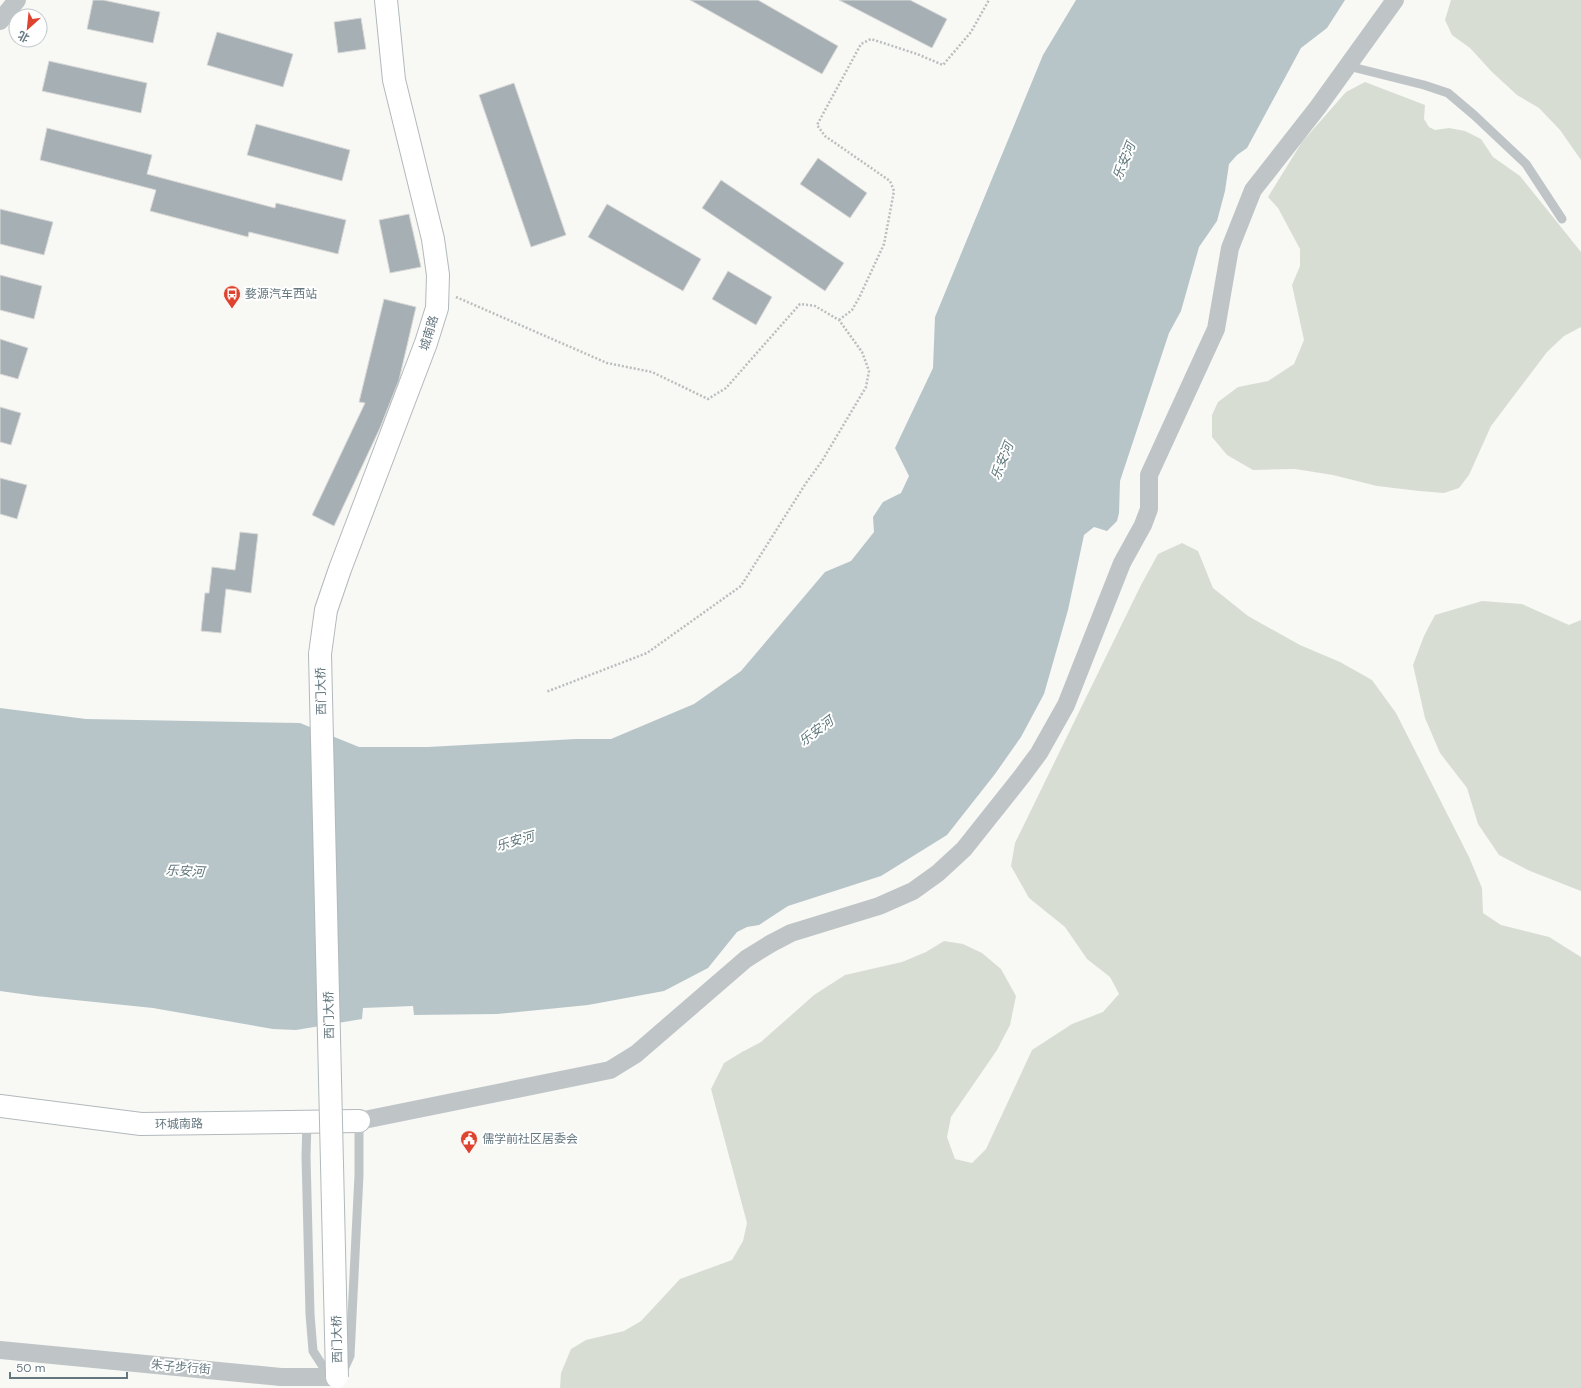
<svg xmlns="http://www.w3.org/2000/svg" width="1581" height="1388" font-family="'DM Sans','Noto Sans SC',sans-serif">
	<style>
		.green { fill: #d8ddd4 }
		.water { fill: #b7c5c8 }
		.building { fill: #a6b0b4; stroke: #dad9d8 }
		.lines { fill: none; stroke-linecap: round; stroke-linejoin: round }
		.secondary-casing { stroke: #b2b9bc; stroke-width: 24 }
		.path { stroke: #babebf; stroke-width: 2.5; stroke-dasharray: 2 2; stroke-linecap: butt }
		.lane { stroke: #bfc5c7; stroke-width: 9 }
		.street { stroke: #bfc5c7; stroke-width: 18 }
		.secondary { stroke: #fff; stroke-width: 22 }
		.secondary-bridge-casing { stroke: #b2b9bc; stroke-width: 24; stroke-linecap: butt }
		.secondary-bridge { stroke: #fff; stroke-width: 22 }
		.labels { text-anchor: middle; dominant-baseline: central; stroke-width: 4; stroke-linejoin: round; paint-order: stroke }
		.poi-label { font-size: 12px; fill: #64777f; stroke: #fff; text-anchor: start }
		.street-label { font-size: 12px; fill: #64777f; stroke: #fff }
		.water-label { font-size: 13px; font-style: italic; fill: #5e767a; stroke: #fff }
	</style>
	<rect width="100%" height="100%" fill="#f8f8f5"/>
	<path class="green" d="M 1451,0 L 1581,0 L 1581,160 L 1560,130 L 1539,108 L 1517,95 L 1492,72 L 1470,48 L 1452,35 L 1445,20 Z
		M 1365,82 L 1425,105 L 1424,119 L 1429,127 L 1435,130 L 1449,128 L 1465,131 L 1481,139 L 1493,157 L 1520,176 L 1581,252 L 1581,327 L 1564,336 L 1547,352 L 1491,426 L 1469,475 L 1459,488 L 1444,493 L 1419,491 L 1377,486 L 1333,475 L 1295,469 L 1253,470 L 1227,455 L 1212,437 L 1212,415 L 1218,402 L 1238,387 L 1268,381 L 1294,364 L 1304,340 L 1292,285 L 1300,266 L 1300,249 L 1278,208 L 1268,197 L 1302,142 L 1346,92 Z
		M 1182,543 L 1198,551 L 1213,588 L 1248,616 L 1300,645 L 1340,662 L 1372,680 L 1396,713 L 1469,857 L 1482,888 L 1483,913 L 1501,925 L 1549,937 L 1581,957 L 1581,1388 L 560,1388 L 561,1373 L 571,1349 L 586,1340 L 624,1331 L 641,1321 L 680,1279 L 732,1260 L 743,1241 L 747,1223 L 711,1089 L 724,1063 L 742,1052 L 761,1042 L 814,995 L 845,975 L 902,962 L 926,952 L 944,941 L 963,944 L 982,953 L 1001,969 L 1016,996 L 1010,1025 L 997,1050 L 951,1117 L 947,1137 L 955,1159 L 972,1163 L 986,1149 L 1032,1050 L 1072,1024 L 1103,1012 L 1119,994 L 1110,977 L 1087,959 L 1065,927 L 1029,898 L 1011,866 L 1015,843 L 1141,585 L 1158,554 Z
		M 1482,601 L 1522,604 L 1569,625 L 1581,620 L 1581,891 L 1530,871 L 1499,855 L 1478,824 L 1467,788 L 1440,753 L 1425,718 L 1413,665 L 1424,636 L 1435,615 Z"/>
	<path class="water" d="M 1076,0 L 1345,0 L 1327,28 L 1301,48 L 1247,148 L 1237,155 L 1229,164 L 1225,191 L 1217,221 L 1199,247 L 1181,311 L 1169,333 L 1120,481 L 1119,513 L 1117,521 L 1107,531 L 1094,527 L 1084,535 L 1068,610 L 1044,694 L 1021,737 L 995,774 L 947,835 L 881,876 L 788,906 L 759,925 L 747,927 L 737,932 L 708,968 L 664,991 L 588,1005 L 497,1014 L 414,1015 L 413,1006 L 363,1008 L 362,1019 L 296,1030 L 273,1029 L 153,1008 L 36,996 L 0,991 L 0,708 L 86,719 L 300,723 L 359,747 L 428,747 L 576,739 L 611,739 L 694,704 L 741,671 L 825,572 L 851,561 L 874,532 L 873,517 L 883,502 L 901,493 L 909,476 L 895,448 L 933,368 L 935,317 L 1043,55 Z"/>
	<path class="building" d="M 93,0 L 103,0 L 160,12 L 153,43 L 87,29 Z
		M 690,0 L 758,0 L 838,46 L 822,74 Z
		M 839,0 L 910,0 L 947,19 L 932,48 Z
		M 361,18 L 366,49 L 338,53 L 334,22 Z
		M 217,32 L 293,54 L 283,87 L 207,65 Z
		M 49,61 L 147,83 L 141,113 L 42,91 Z
		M 514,83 L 566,235 L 531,247 L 479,95 Z
		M 256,124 L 350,150 L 342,181 L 247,155 Z
		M 47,128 L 152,155 L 147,174 L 275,208 L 276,203 L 346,220 L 338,254 L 249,232 L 248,237 L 150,211 L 156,190 L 40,160 Z
		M 818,158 L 867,193 L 850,218 L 800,184 Z
		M 721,180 L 844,263 L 825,291 L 702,208 Z
		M 607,204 L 701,259 L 683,291 L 588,237 Z
		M 0,209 L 53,222 L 44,255 L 0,244 Z
		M 409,214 L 421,267 L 390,273 L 379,220 Z
		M 728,271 L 772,297 L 756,325 L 712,299 Z
		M 0,275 L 42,286 L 34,319 L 0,310 Z
		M 384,299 L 416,307 L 399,380 L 380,428 L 334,526 L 312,515 L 365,403 L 359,402 Z
		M 0,339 L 28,348 L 18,379 L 0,374 Z
		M 0,407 L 21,413 L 11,445 L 0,442 Z
		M 0,478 L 27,485 L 17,519 L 0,514 Z
		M 240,532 L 258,534 L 251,593 L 226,589 L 221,633 L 201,631 L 205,593 L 209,593 L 212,567 L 235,570 Z"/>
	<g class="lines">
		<g class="secondary-casing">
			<path id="secondary" d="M 320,654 L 326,610 L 340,569 L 426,343 L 437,308 L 438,275 L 433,239 L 394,80 L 386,0
				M 0,1106 L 141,1124 L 359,1121"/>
		</g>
		<path class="path" d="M 456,297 L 607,363 L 652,372 L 708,399 L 726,388 L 800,304 L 815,306 L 839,320 L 862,352 L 869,371 L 866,387 L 822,461 L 806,483 L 741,586 L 647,653 L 546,692
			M 839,320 L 852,310 L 859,298 L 884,244 L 894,191 L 890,181 L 825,136 L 817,125 L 861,44 L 871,39 L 917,54 L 943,65 L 971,32 L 989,0"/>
		<path class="lane" d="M 1348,66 L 1424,85 L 1448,93 L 1474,115 L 1526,164 L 1562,219
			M 307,1121 L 306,1156 L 310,1314 L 313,1351 L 322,1365 L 337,1377 L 345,1367 L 350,1356 L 359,1175 L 359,1121"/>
		<path class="street" d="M 0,21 L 17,0
			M 359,1121 L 610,1070 L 636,1054 L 746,959 L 770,944 L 791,933 L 879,906 L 913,891 L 938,873 L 964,849 L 1022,776 L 1039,753 L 1066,705 L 1122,563 L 1143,525 L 1149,509 L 1149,475 L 1216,329 L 1230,248 L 1253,190 L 1318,107 L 1395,0
			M 0,1350 L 281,1377 L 337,1377"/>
		<use href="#secondary" class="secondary"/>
		<g class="secondary-bridge-casing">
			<path id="secondary-bridge" d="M 320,654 L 337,1377"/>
		</g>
		<use href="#secondary-bridge" class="secondary-bridge"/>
	</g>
	<defs>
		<g id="bus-pin" transform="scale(0.9)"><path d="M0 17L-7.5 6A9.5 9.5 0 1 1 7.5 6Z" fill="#de432f" stroke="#fff"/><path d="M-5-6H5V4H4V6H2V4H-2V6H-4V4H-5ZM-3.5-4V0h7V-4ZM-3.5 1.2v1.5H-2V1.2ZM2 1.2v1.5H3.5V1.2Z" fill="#fff"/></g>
		<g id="civic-pin" transform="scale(0.9)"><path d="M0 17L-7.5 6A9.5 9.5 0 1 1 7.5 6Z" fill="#de432f" stroke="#fff"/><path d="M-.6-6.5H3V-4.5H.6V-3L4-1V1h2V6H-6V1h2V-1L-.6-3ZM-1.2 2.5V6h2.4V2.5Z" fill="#fff"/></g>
	</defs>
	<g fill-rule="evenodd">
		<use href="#bus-pin" x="232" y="294"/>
		<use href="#civic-pin" x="469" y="1139"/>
	</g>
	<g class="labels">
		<g class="poi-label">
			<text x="245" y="294">婺源汽车西站</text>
			<text x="482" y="1139">儒学前社区居委会</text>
		</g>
		<g class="street-label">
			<text transform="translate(429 333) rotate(-73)">城南路</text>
			<text transform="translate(321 691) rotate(-91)">西门大桥</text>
			<text transform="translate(329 1015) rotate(-91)">西门大桥</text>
			<text transform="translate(179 1124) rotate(-1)">环城南路</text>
			<text transform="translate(337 1339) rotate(-91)">西门大桥</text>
			<text transform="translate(181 1367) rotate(5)">朱子步行街</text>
		</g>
		<g class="water-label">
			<text transform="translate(1124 161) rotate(-68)">乐安河</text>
			<text transform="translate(1002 461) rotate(-68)">乐安河</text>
			<text transform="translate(816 731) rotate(-37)">乐安河</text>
			<text transform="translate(515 841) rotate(-16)">乐安河</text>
			<text transform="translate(185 871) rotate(3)">乐安河</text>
		</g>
	</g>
	<g transform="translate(28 28) rotate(207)"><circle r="19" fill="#ffffff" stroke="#c1c9cc"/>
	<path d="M0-3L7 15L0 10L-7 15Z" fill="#de432f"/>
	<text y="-6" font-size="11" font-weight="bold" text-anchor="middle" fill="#64777f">北</text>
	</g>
	<path d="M10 1372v6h117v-6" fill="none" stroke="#64777f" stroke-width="2"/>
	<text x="16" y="1372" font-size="12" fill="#64777f" stroke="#ffffff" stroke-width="3" paint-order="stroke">50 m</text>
</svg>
